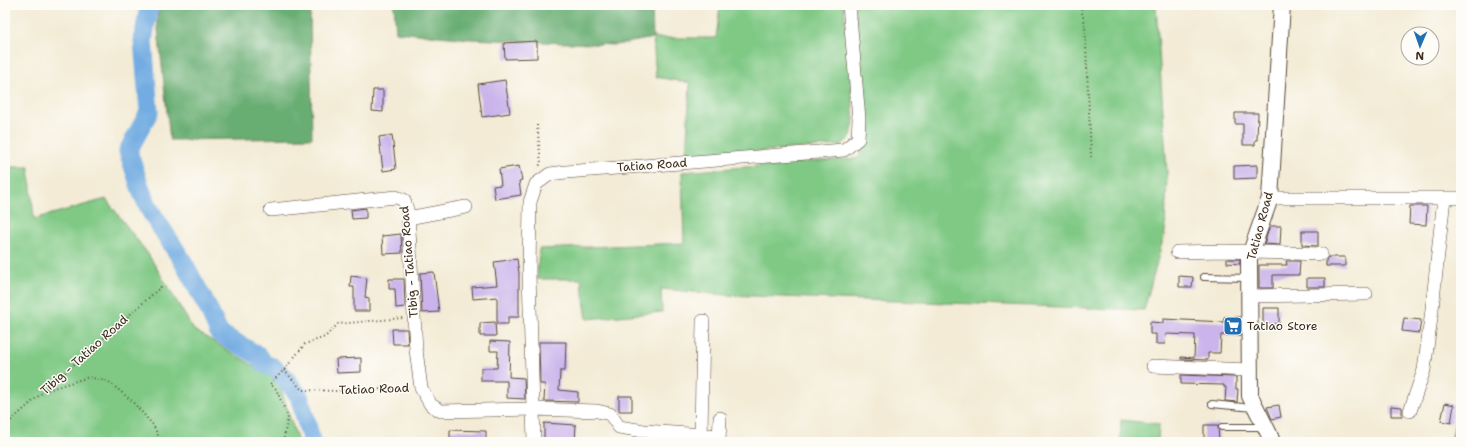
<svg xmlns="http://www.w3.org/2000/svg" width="1466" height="447" font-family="'Shantell Sans',sans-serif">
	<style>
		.green { fill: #80c985; stroke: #5e7a52 }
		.forest { fill: #68ad72; stroke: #526c48 }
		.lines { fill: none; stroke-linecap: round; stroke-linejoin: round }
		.river { stroke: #72ace2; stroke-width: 19 }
		.building { fill: #cab4eb }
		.service-casing { stroke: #574739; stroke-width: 8 }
		.minor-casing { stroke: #574739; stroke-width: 14 }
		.tertiary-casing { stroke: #574739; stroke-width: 18 }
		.path { stroke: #574739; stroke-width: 2; stroke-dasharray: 1 3; stroke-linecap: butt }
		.service { stroke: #fff; stroke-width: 6 }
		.minor { stroke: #fff; stroke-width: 13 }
		.tertiary { stroke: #fff; stroke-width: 16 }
		.labels { text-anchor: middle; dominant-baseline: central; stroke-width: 3; stroke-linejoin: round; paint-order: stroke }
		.street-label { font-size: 12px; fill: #3b2a1e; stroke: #fdfcf7 }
		.poi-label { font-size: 12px; fill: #3b2a1e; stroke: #fdfcf7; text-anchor: start }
	</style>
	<rect width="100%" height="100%" fill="#fdfcf7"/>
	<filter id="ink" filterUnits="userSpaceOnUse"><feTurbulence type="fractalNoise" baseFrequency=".025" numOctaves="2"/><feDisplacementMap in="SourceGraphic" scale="8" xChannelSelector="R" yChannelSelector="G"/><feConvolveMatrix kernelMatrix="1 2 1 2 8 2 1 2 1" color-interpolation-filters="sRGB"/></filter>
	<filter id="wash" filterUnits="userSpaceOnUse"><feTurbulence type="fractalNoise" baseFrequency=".012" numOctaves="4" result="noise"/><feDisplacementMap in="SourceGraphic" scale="16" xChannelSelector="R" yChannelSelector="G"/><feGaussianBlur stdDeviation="0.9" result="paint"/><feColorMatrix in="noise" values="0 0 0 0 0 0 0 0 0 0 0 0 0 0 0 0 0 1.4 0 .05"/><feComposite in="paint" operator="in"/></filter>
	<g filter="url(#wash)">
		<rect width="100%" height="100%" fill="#f3ebd5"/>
		<path class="green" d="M 720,5 L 844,5 L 854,121 L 851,136 L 842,145 L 686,157 L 690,83 L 656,77 L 653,38 L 716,38 Z
			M 855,5 L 1156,5 L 1167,173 L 1165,232 L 1144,310 L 726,295 L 661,289 L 662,312 L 587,319 L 581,279 L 537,279 L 539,249 L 684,243 L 682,172 L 859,158 L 864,140 Z
			M 5,167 L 29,167 L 34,219 L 106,199 L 148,254 L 194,330 L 278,380 L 298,442 L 5,442 Z
			M 1121,420 L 1159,424 L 1158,442 L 1120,442 Z"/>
		<path class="forest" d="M 159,5 L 310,5 L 312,138 L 170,140 L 157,20 Z
			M 394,5 L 652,5 L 653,38 L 616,45 L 470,39 L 396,32 Z
			M 1461,393 L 1461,442 L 1451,442 Z"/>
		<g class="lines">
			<path class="river" d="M 149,5 L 143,41 L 149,112 L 128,151 L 142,193 L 151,212 L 182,260 L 208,308 L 219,333 L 259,356 L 264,364 L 273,367 L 283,376 L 299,396 L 312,442"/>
		</g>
		<g id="blocks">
			<path class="building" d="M 537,41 L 537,58 L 505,59 L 504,43 Z
				M 505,80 L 510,113 L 482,117 L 478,84 Z
				M 373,90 L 383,90 L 383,112 L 372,111 Z
				M 1235,113 L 1258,113 L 1257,140 L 1255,140 L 1255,145 L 1243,145 L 1243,124 L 1235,124 Z
				M 392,135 L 396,169 L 383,171 L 379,137 Z
				M 1257,165 L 1257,178 L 1234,179 L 1234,166 Z
				M 519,166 L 522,180 L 519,181 L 521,195 L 495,199 L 493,186 L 501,185 L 499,169 Z
				M 1410,206 L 1427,206 L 1426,225 L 1409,224 Z
				M 366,208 L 366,218 L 352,219 L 351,210 Z
				M 1270,226 L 1281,226 L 1280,245 L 1264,244 Z
				M 1302,231 L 1318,231 L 1318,246 L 1302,245 Z
				M 401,234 L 402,253 L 383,254 L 382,236 Z
				M 1328,257 L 1345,257 L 1345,266 L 1326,266 L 1326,260 Z
				M 517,259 L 519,273 L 519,317 L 508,317 L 508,324 L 497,324 L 497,297 L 473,299 L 472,287 L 497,285 L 494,262 Z
				M 1227,259 L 1240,259 L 1240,264 L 1227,263 Z
				M 1286,261 L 1300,261 L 1299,275 L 1273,275 L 1273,288 L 1259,288 L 1259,265 L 1287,265 Z
				M 434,272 L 439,312 L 422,313 L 420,273 Z
				M 351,276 L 367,278 L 365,297 L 369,298 L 369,311 L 354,311 L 354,287 L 350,287 Z
				M 1179,276 L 1193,277 L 1192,287 L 1179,287 Z
				M 1307,278 L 1325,278 L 1325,287 L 1307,287 Z
				M 389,279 L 404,279 L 405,307 L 396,308 L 395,289 L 389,289 Z
				M 1263,308 L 1279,308 L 1279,324 L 1263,324 Z
				M 1224,317 L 1240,317 L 1240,336 L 1221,335 L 1220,353 L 1208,353 L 1208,360 L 1181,359 L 1181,357 L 1194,358 L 1195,335 L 1166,334 L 1165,344 L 1156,344 L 1156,334 L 1150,334 L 1150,322 L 1163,323 L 1163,319 L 1224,322 Z
				M 1404,318 L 1421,320 L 1419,333 L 1402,331 Z
				M 495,322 L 496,336 L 480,336 L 480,323 Z
				M 392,329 L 407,329 L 408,344 L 393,344 Z
				M 490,341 L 510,342 L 509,377 L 524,378 L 525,399 L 507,398 L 507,381 L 481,381 L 481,368 L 497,368 L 498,351 L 490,351 Z
				M 539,342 L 566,342 L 565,371 L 560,371 L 559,390 L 578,392 L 578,402 L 544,401 L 545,384 L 540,384 Z
				M 361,358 L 361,372 L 337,373 L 336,359 Z
				M 1181,375 L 1236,377 L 1236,389 L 1238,389 L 1237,402 L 1225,401 L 1226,387 L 1224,387 L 1224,385 L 1181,384 Z
				M 619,396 L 632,396 L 632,411 L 619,411 Z
				M 1445,403 L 1454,405 L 1451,423 L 1441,421 Z
				M 1279,405 L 1281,417 L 1272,419 L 1267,407 Z
				M 1391,406 L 1402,407 L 1402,416 L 1391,416 Z
				M 544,423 L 576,425 L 575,442 L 544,442 Z
				M 1204,425 L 1218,425 L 1219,442 L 1204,442 Z
				M 450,430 L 486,431 L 486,442 L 454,442 L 454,440 L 450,440 Z"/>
		</g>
	</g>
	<g filter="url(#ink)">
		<use href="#blocks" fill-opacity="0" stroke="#574739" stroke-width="1"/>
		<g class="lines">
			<g class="service-casing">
				<path id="service" d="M 1204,277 L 1249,278
					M 1212,404 L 1253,408
					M 1222,427 L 1264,427"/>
			</g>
			<g class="minor-casing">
				<path id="minor" d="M 1270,198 L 1461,198
					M 271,210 L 396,197 L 404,200 L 408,213 L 416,350 L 421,388 L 431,405 L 441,411 L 532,409 L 597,411 L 610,414 L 619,427 L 644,431 L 719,436
					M 408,218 L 466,207
					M 1177,252 L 1225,251 L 1321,254
					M 1249,296 L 1366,294
					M 1153,366 L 1249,370
					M 1410,411 L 1424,370 L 1431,318 L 1444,198
					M 701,434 L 703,321
					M 534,442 L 529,274 L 530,202 L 536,184 L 550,174 L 566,172 L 844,150 L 858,139 L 859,119 L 849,5
					M 719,442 L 720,418"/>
			</g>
			<g class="tertiary-casing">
				<path id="tertiary" d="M 1272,442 L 1269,434 L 1250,396 L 1249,258 L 1270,198 L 1282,5"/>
			</g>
			<path class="path" d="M 1080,5 L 1085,24 L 1091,157
				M 537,125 L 541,163 L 538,168
				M 284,370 L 302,390 L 338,391 L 410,388
				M 44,391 L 89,377 L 109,382 L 132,401 L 153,425 L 161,442
				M 5,426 L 163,285
				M 283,442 L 288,417 L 276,389 L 270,384 L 284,370 L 305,344 L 325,337 L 338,324 L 403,318"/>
			<use href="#service" class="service"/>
			<use href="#minor" class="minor"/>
			<use href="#tertiary" class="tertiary"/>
		</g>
	</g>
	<defs>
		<g id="supermarket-square" transform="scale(1)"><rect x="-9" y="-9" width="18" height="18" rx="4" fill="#1f6fb2" stroke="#fdfcf7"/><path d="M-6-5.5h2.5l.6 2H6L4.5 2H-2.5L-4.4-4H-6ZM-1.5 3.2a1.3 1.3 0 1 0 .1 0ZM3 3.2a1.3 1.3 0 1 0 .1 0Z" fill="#fff"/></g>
	</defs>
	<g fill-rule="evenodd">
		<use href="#supermarket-square" x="1233" y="326"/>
	</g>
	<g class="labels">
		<g class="street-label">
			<text transform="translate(652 165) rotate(-4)">Tatiao Road</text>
			<text transform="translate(1260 226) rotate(-75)">Tatiao Road</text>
			<text transform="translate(409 262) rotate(-95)">Tibig - Tatiao Road</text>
			<text transform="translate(84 355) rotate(-42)">Tibig - Tatiao Road</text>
			<text transform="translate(374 389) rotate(-2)">Tatiao Road</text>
		</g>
		<g class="poi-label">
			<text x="1247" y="326">Tatiao Store</text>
		</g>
	</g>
	<rect width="1466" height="447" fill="none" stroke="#fdfcf7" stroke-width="20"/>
	<g transform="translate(1420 46) rotate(182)"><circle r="19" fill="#fdfcf7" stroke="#afa8a0"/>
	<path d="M0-3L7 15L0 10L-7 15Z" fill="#1f6fb2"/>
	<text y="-6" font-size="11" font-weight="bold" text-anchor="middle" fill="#3b2a1e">N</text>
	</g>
</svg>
